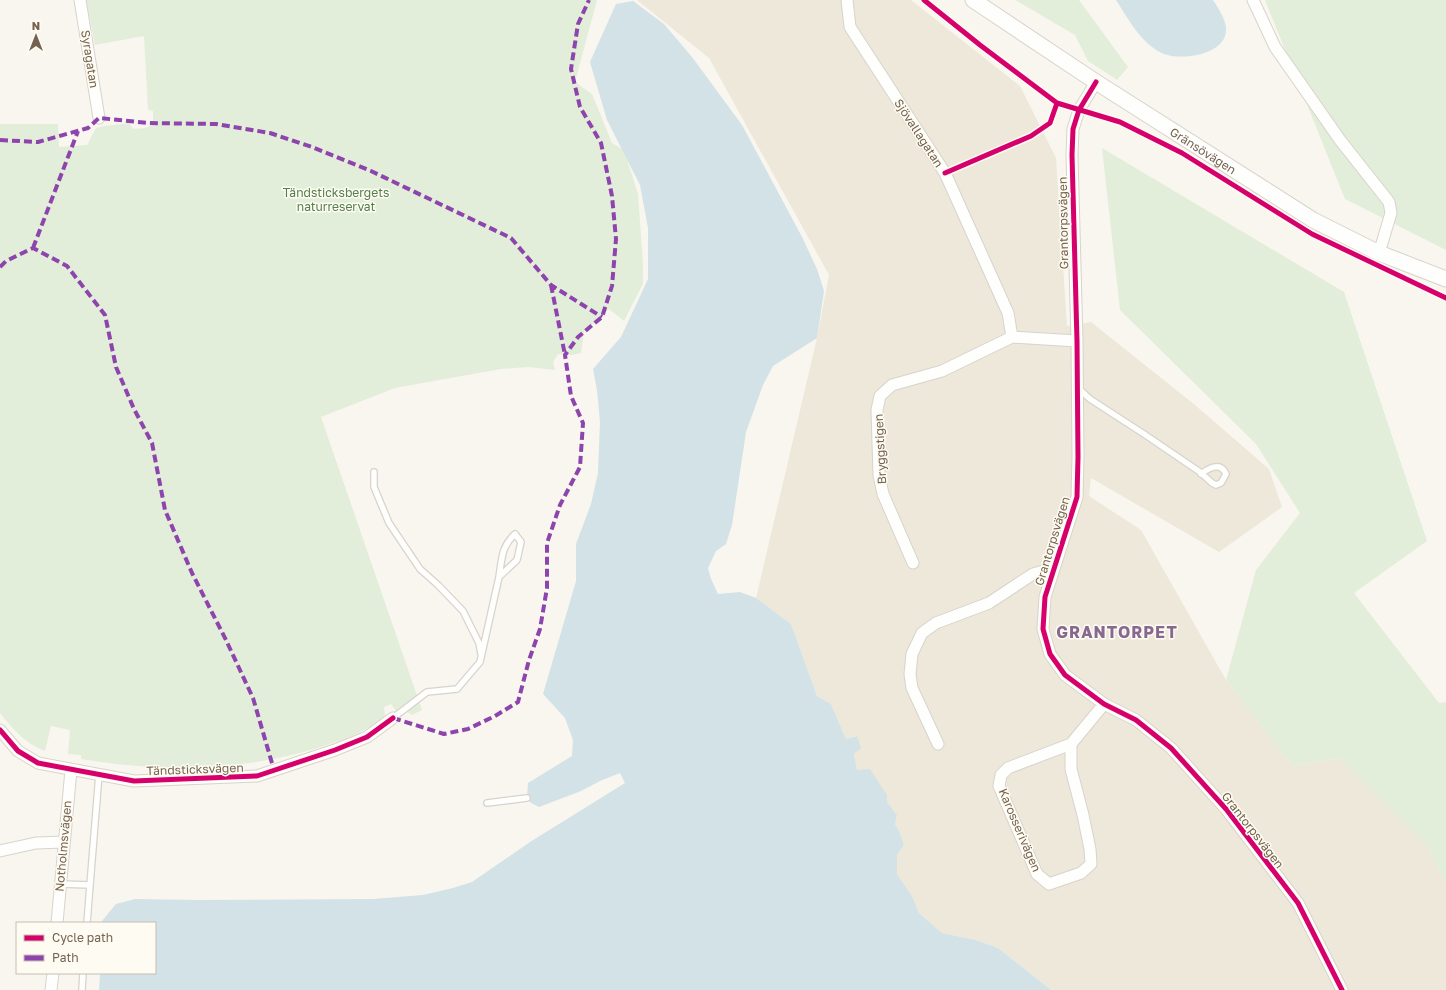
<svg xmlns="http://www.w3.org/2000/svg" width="1446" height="990" font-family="'Golos Text',sans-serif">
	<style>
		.residential { fill: #ede8da }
		.green { fill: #e3eeda }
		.water { fill: #d2e2e7 }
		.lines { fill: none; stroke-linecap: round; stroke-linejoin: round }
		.lane-casing { stroke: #d7d3cd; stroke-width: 8 }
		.street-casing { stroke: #d7d3cd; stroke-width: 13 }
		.secondary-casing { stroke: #d8d3cc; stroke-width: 17 }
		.lane { stroke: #fefefc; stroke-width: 5.5 }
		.street { stroke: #fefefc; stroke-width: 11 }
		.secondary { stroke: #fefefc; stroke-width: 15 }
		.quiet { stroke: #8e44ad; stroke-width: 4; stroke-dasharray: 8 4; stroke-linecap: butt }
		.cycleway-casing { stroke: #fefbf2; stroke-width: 8 }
		.cycleway { stroke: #d6006c; stroke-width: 5 }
		.labels { text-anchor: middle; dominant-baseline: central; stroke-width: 3; stroke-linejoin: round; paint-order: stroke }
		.street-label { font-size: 12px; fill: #756350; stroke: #fefbf2 }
		.park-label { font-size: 12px; fill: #537f4b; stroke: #fefbf2 }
		.district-label { font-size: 16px; font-weight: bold; letter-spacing: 1px; fill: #896890; stroke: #fefbf2 }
	</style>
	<rect width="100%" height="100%" fill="#f8f6ee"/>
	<path class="residential" d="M 637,0 L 911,0 L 1020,86 L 1056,158 L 1067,326 L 1091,322 L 1195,405 L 1269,469 L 1282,507 L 1219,552 L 1091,478 L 1089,496 L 1141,530 L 1226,680 L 1292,766 L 1339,758 L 1429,848 L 1446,885 L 1446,990 L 1051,990 L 998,948 L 976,940 L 942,933 L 919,913 L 912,896 L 897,874 L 897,855 L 904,845 L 900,833 L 895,824 L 897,815 L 887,802 L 857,770 L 854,754 L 856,736 L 846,739 L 831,704 L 817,696 L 791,624 L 756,598 L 817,338 L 829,275 L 709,58 Z"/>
	<path class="green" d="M 86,0 L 597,0 L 575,82 L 592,94 L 612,143 L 624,150 L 638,194 L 643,263 L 643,284 L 624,321 L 609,309 L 584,332 L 581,353 L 572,355 L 558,354 L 553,362 L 555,370 L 528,367 L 501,369 L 395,388 L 321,417 L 422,710 L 412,715 L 404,710 L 396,711 L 391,704 L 384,707 L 385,716 L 383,720 C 370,727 356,735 342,740 C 256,771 171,774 81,759 L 81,755 L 68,754 L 70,730 L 51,726 L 45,751 C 25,744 13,729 0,713 L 0,124 L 58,124 L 59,147 L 87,145 L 96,128 L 104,126 L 129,123 L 133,129 L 146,128 L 153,124 L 153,111 L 148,110 L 144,36 L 95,45 Z
		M 1015,0 L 1079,0 L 1128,67 L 1117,80 L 1088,61 L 1075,35 Z
		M 1265,0 L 1446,0 L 1446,250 L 1345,199 Z
		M 1102,148 L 1344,292 L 1427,541 L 1354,593 L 1439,703 L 1446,702 L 1446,885 L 1429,848 L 1339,758 L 1292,766 L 1226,680 L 1256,570 L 1300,513 L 1256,444 L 1120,310 Z"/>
	<path class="water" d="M 1116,0 L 1213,0 C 1218,8 1225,18 1226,28 C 1228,54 1183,61 1164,54 C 1141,44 1129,20 1116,0 Z
		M 633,1 L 664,24 L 692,57 L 742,125 L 802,237 L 817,269 L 824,291 L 817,338 L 773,366 L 763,385 L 746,432 L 732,525 L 726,544 L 716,551 L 708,568 L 711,579 L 718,594 L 740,592 L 756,598 L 791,624 L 817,696 L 831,704 L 846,739 L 857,736 L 861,748 L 854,754 L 857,770 L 870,769 L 887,795 L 887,802 L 897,815 L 895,824 L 900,833 L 904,845 L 897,855 L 897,874 L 912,896 L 919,913 L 942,933 L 976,940 L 998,948 L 1051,990 L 99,990 L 100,973 L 155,973 L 155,923 L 101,923 L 102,921 L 116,904 L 135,899 L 197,900 L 373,899 L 423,895 L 453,888 L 472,882 L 530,842 L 625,783 L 620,773 L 600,781 L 581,791 L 539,807 L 531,803 L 527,798 L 528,783 L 572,756 L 573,740 L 565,718 L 543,694 L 576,581 L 576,544 L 591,504 L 598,473 L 600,422 L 597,390 L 593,369 L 621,337 L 648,279 L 648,228 L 640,185 L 607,120 L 590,62 L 616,4 Z"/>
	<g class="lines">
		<g class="lane-casing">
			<path id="lane" d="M 1078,388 L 1090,399 L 1144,434 L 1200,472 L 1212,483 L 1216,485 L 1221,483 L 1226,474 C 1221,462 1210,467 1201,474
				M 374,472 L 374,487 L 389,523 L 420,569 L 438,585 L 463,611 L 479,643 L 481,654
				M 393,718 L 427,692 L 457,689 L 480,662 L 499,577 L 517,560 L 521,542 L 515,534 C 501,547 502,559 499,577
				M 487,803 L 527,798
				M 60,884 L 90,885 L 87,923
				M 90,885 L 99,774
				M 82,990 L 83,973"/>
		</g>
		<g class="street-casing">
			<path id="street" d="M 80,0 L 99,118
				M 847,0 L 850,27 L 945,173 L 1008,313 L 1012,337
				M 1253,0 L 1275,47 L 1340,140 L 1389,202 L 1391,213 L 1379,253
				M 1096,82 L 1079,110 L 1073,129 L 1072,155 L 1077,341 L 1078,457 L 1077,497 L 1045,597 L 1043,629 L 1050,654 L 1065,675 L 1104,704 L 1136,720 L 1171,748 L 1226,809 L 1298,903 L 1342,990
				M 913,563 L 883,494 L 879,475 L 877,410 L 880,396 L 892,385 L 942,371 L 1012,337 L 1077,341
				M 0,730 L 18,751 L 38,763 L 134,781 L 257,776 L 335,750 L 367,737 L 393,718
				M 938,744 L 912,688 L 910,674 L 912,654 L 922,633 L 936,623 L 989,603 L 1033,574 L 1054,568
				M 1071,744 L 1071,769 L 1083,815 L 1090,849 L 1091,864 L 1081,873 L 1049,884 L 1037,874 L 999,786 L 1001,775 L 1008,768 L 1071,744 L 1104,704
				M 0,851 L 36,843 L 64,842
				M 57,923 L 71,770
				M 51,990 L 53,973"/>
		</g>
		<g class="secondary-casing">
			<g id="secondary">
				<path id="s1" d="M 973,0 L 1096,82 L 1313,220 L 1379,253 L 1446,279"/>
			</g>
		</g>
		<use href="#lane" class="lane"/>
		<use href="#street" class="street"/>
		<use href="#secondary" class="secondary"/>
		<path class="quiet" d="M 0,140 L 38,142 L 88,128 L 99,118 L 148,123 L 216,124 L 270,133 L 312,147 L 371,171 L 511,238 L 551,285 L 602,317
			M 33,248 L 78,131
			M 0,267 L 6,261 L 33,248 L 67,266 L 105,315 L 116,367 L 134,409 L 152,443 L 165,510 L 192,573 L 226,640 L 253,698 L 274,770
			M 551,285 L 565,355
			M 393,718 L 444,734 L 468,729 L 495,716 L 518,702 L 529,660 L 540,629 L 547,588 L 547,543 L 560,505 L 580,467 L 583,423 L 571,396 L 565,355 L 578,337 L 602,317 L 612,286 L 616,239 L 612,196 L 601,143 L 580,107 L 571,69 L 578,24 L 589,0"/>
		<g class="cycleway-casing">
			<path id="cycleway" d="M 924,0 L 980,45 L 1057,103 L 1120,122 L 1182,153 L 1312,234 L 1446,298
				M 1096,82 L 1079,110 L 1073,129 L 1072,155 L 1077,341 L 1078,457 L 1077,497 L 1045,597 L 1043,629 L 1050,654 L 1065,675 L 1104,704 L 1136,720 L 1171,748 L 1226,809 L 1298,903 L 1342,990
				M 945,173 L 1031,136 L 1050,123 L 1057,103
				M 0,730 L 18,751 L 38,763 L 134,781 L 257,776 L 335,750 L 367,737 L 393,718"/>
		</g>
		<use href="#cycleway" class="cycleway"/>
	</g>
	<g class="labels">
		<g class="street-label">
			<text transform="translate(90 59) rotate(81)">Syragatan</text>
			<text transform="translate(919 133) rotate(57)">Sjövallagatan</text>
			<text stroke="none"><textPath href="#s1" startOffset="275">Gränsövägen</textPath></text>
			<text transform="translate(1063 223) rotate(-91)">Grantorpsvägen</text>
			<text transform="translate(880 449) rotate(-93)">Bryggstigen</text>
			<text transform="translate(1052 541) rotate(-73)">Grantorpsvägen</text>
			<text transform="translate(195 769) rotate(-2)">Tändsticksvägen</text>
			<text transform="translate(1020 830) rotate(67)">Karosserivägen</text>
			<text transform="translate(1253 830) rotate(52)">Grantorpsvägen</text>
			<text transform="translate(63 846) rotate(-85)">Notholmsvägen</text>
		</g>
		<g class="park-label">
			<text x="336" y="192">Tändsticksbergets<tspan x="336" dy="14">naturreservat</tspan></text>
		</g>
		<g class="district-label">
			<text x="1117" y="632">GRANTORPET</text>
		</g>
	</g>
	<rect x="16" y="922" width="140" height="52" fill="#fefbf2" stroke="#c7beb1"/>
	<rect x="24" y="935" width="20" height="6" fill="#d6006c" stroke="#c7beb1"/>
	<text x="52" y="942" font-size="12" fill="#756350">Cycle path</text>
	<rect x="24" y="955" width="20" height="6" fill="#8e44ad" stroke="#c7beb1"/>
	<text x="52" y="962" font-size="12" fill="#756350">Path</text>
	<g transform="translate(36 36)" stroke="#fefbf2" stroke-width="3" paint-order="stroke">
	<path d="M0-3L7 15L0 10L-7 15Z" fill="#756350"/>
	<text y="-6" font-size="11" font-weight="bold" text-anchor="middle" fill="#756350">N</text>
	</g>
</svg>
